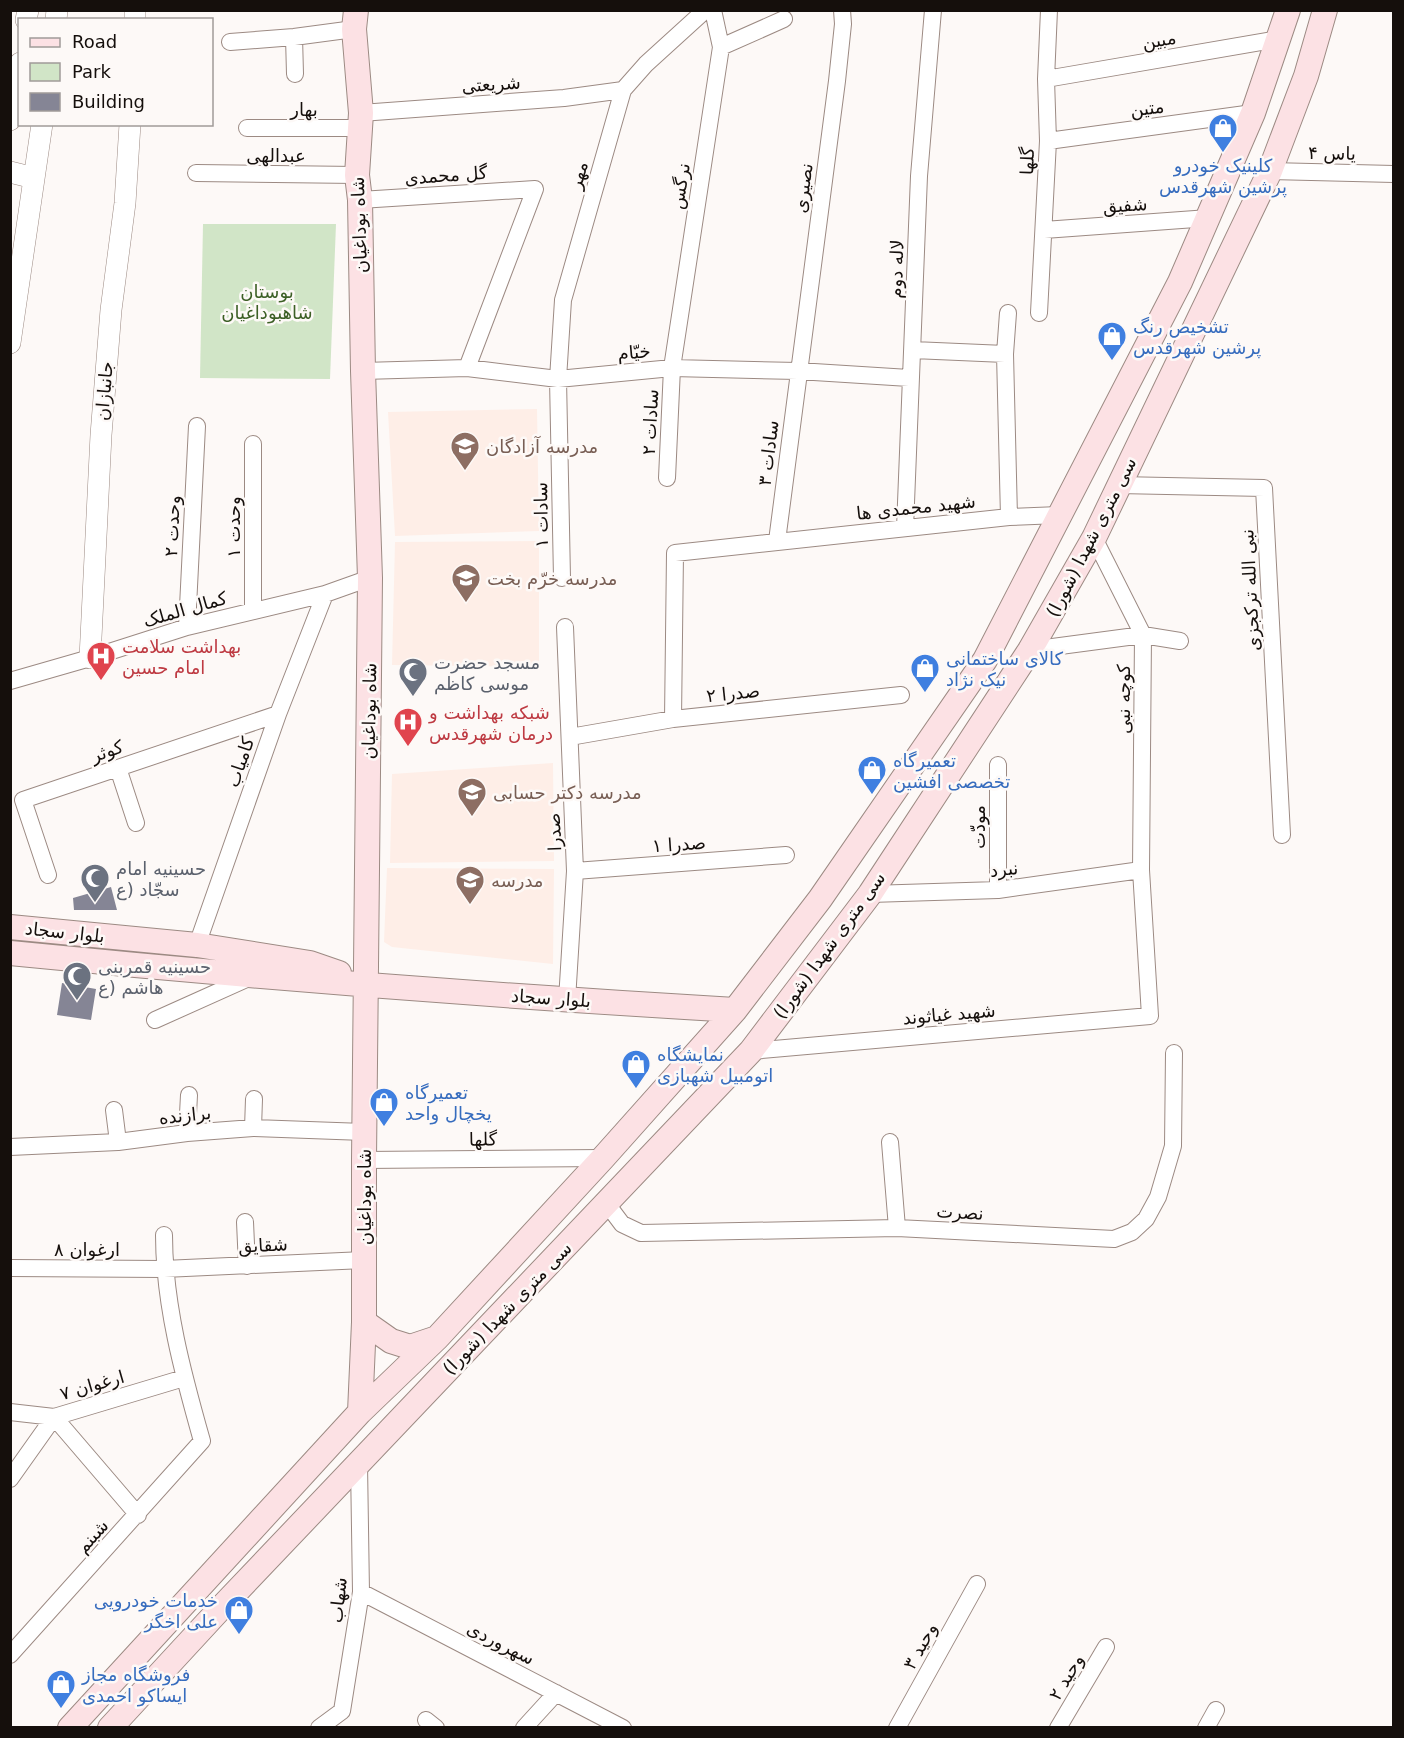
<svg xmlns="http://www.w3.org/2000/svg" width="1404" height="1738" font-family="'DejaVu Sans','Noto Naskh Arabic',sans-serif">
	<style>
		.built { fill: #feeee7 }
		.green { fill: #d1e5c7 }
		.building { fill: #858595 }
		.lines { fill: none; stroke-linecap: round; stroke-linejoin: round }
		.minor-casing { stroke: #9c8a83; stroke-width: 18 }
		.tertiary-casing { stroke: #9c8a83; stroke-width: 22 }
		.secondary-casing { stroke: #9c8a83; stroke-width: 26 }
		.minor { stroke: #fff; stroke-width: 16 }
		.tertiary { stroke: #fff; stroke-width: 21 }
		.secondary { stroke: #fce1e4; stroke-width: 24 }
		.labels { text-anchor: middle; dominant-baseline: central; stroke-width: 5; stroke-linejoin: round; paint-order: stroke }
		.street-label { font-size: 18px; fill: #150f0c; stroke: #fdf9f7 }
		.shop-label { font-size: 18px; fill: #366cbe; stroke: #fdf9f7; text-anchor: start }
		.park-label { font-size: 18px; fill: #3c5f25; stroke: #fdf9f7 }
		.education-label { font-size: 18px; fill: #785e54; stroke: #fdf9f7; text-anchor: start }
		.health-label { font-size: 18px; fill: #be3a42; stroke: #fdf9f7; text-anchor: start }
		.worship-label { font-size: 18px; fill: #5b616d; stroke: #fdf9f7; text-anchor: start }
	</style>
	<rect width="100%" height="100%" fill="#fdf9f7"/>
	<path class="built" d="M 537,409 L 539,531 L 395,536 L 388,412 Z
		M 539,541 L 539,667 L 392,665 L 395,542 Z
		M 553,763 L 554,861 L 390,863 L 392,774 Z
		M 387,868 L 554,869 L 553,964 L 392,947 L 384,942 Z"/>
	<path class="green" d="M 203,224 L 336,224 L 330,379 L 200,378 Z"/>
	<path class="building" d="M 111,887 L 117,910 L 74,910 L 73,898 Z
		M 62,983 L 96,989 L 91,1020 L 57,1015 Z"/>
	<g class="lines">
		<g class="minor-casing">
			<path id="minor" d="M 294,37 L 295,74
				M 230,42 L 294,37 L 354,29
				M 721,47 L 784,19
				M 1046,79 L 1279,39
				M 361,113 L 564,98 L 623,90
				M 247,128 L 361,128
				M 1048,141 L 1253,113
				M 1270,171 L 1394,174
				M 196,173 L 357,175
				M 360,200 L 535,189 L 467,368
				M 1044,230 L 1209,218
				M 1008,313 L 1005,354 L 1009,517
				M 1039,313 L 1048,141 L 1046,79 L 1049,10
				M 913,350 L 1005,354
				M 363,371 L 467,368 L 558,379 L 672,368 L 798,371 L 909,378
				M 253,444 L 253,610
				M 667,478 L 672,368 L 721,47 L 713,10
				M 1118,485 L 1264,488 L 1282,835
				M 905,528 L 919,176 L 933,10
				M 777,541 L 837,81 L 843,24 L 842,10
				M 562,578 L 558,379 L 563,300 L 623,90 L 646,64 L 701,14
				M 187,627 L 197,426
				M 565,627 L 575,871 L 567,1000
				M 1030,650 L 1143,635 L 1180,641
				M 10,681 L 90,658 L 187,627 L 325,594 L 370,578
				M 673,719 L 675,553 L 1009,517 L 1059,515
				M 570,737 L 673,719 L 901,695
				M 118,768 L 136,823
				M 575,871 L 786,855
				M 48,875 L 23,800 L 278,714
				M 998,890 L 998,765
				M 870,894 L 998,890 L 1141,870
				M 197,945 L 278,714 L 325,594
				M 155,1020 L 253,976
				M 751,1051 L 1150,1016 L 1141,870 L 1143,635 L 1094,538
				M 114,1110 L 118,1142
				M 253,1128 L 254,1099
				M 187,1133 L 189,1095
				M 890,1142 L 897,1228
				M 10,1147 L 118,1142 L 187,1133 L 253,1128 L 364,1132
				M 364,1160 L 603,1158
				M 607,1204 L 622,1224 L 641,1233 L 897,1228 L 1114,1239 L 1132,1232 L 1146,1219 L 1158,1197 L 1173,1146 L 1174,1053
				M 245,1222 L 247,1266
				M 10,1268 L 164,1269 L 364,1260
				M 10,1412 L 54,1417 L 184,1378
				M 10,1479 L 54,1417 L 138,1515
				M 361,1592 L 623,1728
				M 10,1655 L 202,1441 C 183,1374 164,1304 164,1235
				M 426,1720 L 436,1728
				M 319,1728 L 342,1711 L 361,1592 L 359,1464
				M 524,1728 L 556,1693
				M 897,1728 L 977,1584
				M 1058,1728 L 1106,1647
				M 1206,1728 L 1216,1710"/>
		</g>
		<g class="tertiary-casing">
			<path id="tertiary" d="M 26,20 L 28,10
				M 56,20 L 57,10
				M 135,20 L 135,10
				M 10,120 L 20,63
				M 10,172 L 34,178
				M 10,343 L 42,124
				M 90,658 L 101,435 L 111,310 L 125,203 L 130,124"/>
		</g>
		<g class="secondary-casing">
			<path id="secondary" d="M 356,10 L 354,29 L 361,113 L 357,175 L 360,200 L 363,371 L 370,578 L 364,1160 L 364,1322 L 360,1412
				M 10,927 L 197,945 L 310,963 L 339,973
				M 10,953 C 252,977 493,996 735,1010
				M 364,1322 L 391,1341 L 410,1347 L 437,1338
				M 70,1728 L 360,1412 L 437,1338 L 603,1158 L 735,1010 L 820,899 L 985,660 L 1180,282 L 1253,113 L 1288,10
				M 110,1728 L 218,1611 L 751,1051 L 870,894 L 1030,650 L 1094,538 L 1270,171 L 1306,76 L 1325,10"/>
		</g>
		<use href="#minor" class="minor"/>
		<use href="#tertiary" class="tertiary"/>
		<use href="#secondary" class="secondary"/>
	</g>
	<defs>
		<g id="shop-pin" transform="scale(1.5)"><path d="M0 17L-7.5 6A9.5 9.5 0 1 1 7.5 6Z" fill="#3f7fe0" stroke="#fdf9f7"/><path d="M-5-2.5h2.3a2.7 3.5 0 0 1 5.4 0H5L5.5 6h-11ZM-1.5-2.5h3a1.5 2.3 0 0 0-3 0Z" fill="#fff"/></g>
		<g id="school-pin" transform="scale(1.5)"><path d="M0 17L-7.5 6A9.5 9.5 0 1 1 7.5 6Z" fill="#8d6e63" stroke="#fdf9f7"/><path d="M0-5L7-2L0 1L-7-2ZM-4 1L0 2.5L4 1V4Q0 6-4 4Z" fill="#fff"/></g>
		<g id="hospital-pin" transform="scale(1.5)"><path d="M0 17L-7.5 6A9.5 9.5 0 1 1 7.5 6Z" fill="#e0444e" stroke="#fdf9f7"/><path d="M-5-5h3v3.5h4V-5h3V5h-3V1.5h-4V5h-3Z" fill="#fff"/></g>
		<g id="mosque-pin" transform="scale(1.5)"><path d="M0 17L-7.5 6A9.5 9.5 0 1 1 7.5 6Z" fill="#6b7280" stroke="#fdf9f7"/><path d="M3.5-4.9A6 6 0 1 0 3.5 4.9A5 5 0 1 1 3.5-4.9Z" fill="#fff"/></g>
	</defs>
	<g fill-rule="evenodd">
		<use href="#shop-pin" x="1223" y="128"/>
		<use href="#shop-pin" x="1112" y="336"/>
		<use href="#school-pin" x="465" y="446"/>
		<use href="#school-pin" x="466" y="578"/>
		<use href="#hospital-pin" x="101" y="656"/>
		<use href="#shop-pin" x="925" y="668"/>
		<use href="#mosque-pin" x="413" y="672"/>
		<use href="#hospital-pin" x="408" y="722"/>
		<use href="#shop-pin" x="872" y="770"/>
		<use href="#school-pin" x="472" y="792"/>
		<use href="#mosque-pin" x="95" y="878"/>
		<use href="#school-pin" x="470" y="880"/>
		<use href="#mosque-pin" x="77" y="976"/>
		<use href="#shop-pin" x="636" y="1064"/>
		<use href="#shop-pin" x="384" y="1102"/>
		<use href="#shop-pin" x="239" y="1610"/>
		<use href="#shop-pin" x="61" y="1684"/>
	</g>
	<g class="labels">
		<g class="street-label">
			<text transform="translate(1159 40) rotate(-10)">مبین</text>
			<text transform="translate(491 84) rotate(-4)">شریعتی</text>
			<text transform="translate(1147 108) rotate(-8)">متین</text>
			<text x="304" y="109">بهار</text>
			<text transform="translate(1332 153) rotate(1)">یاس ۴</text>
			<text x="276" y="155">عبدالهی</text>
			<text transform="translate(1027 161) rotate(-88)">گلها</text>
			<text transform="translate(446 175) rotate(-4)">گل محمدی</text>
			<text transform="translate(578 175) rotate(-74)">مهر</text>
			<text transform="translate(680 186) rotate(-81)">نرگس</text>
			<text transform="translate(803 188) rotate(-82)">نصیری</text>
			<text transform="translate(1125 205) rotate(-4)">شفیق</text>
			<text transform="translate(359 225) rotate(-92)">شاه بوداغیان</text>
			<text transform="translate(896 269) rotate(-88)">لاله دوم</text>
			<text transform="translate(634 352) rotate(-5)">خیّام</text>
			<text transform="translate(104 391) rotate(-85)">جانبازان</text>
			<text transform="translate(650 422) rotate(-87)">سادات ۲</text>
			<text transform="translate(768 453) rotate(-83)">سادات ۳</text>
			<text transform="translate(916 507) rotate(-6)">شهید محمدی ها</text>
			<text transform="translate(541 515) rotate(-91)">سادات ۱</text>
			<text transform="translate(172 526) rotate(-87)">وحدت ۲</text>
			<text transform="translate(233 527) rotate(-90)">وحدت ۱</text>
			<text transform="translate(1091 537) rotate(-63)">سی متری شهدا (شورا)</text>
			<text transform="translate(1250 590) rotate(-93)">نبی الله ترکجزی</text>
			<text transform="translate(185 609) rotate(-16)">کمال الملک</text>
			<text transform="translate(733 693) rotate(-6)">صدرا ۲</text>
			<text transform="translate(1123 699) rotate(-90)">کوچه نبی</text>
			<text transform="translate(369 711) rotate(-89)">شاه بوداغیان</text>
			<text transform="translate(107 751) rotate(-19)">کوثر</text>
			<text transform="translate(240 762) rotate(-71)">کامیاب</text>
			<text transform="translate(978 827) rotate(-90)">مودّت</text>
			<text transform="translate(554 832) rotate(-92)">صدرا</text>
			<text transform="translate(679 844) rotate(-4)">صدرا ۱</text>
			<text transform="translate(1004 869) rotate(-6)">نبرد</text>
			<text transform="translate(65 932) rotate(6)">بلوار سجاد</text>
			<text transform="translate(829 945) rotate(-54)">سی متری شهدا (شورا)</text>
			<text transform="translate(551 998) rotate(4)">بلوار سجاد</text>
			<text transform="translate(949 1014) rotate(-5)">شهید غیاثوند</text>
			<text transform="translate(185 1115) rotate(-6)">برازنده</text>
			<text transform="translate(483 1139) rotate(-1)">گلها</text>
			<text transform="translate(364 1197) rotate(-90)">شاه بوداغیان</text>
			<text transform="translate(960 1212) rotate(3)">نصرت</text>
			<text transform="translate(263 1245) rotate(-3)">شقایق</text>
			<text x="87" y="1249">ارغوان ۸</text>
			<text transform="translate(507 1308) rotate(-46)">سی متری شهدا (شورا)</text>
			<text transform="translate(92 1385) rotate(-16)">ارغوان ۷</text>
			<text transform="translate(92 1536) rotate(-48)">شبنم</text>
			<text transform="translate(338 1600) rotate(-84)">شهاب</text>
			<text transform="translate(501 1643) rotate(27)">سهروردی</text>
			<text transform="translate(920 1646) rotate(-61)">وحید ۳</text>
			<text transform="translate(1066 1677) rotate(-59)">وحید ۲</text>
		</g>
		<g class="shop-label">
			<text x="1223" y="165" text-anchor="middle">کلینیک خودرو<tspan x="1223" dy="21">پرشین شهرقدس</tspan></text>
			<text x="1133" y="326">تشخیص رنگ<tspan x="1133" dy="21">پرشین شهرقدس</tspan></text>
			<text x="946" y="658">کالای ساختمانی<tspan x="946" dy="21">نیک نژاد</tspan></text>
			<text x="893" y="760">تعمیرگاه<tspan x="893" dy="21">تخصصی افشین</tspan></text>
			<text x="657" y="1054">نمایشگاه<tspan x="657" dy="21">اتومبیل شهبازی</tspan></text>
			<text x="405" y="1092">تعمیرگاه<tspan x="405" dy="21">یخچال واحد</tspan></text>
			<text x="218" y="1600" text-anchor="end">خدمات خودرویی<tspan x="218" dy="21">علی اخگر</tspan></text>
			<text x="82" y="1674">فروشگاه مجاز<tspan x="82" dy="21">ایساکو احمدی</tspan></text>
		</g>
		<g class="park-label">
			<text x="267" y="291">بوستان<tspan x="267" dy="21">شاهبوداغیان</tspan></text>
		</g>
		<g class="education-label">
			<text x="486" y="446">مدرسه آزادگان</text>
			<text x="487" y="578">مدرسه خرّم بخت</text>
			<text x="493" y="792">مدرسه دکتر حسابی</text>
			<text x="491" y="880">مدرسه</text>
		</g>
		<g class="health-label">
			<text x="122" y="646">بهداشت سلامت<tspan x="122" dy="21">امام حسین</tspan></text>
			<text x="429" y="712">شبکه بهداشت و<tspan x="429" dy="21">درمان شهرقدس</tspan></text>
		</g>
		<g class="worship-label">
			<text x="434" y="662">مسجد حضرت<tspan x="434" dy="21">موسی کاظم</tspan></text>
			<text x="116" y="868">حسینیه امام<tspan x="116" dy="21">سجّاد (ع</tspan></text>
			<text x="98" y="966">حسینیه قمربنی<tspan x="98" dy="21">هاشم (ع</tspan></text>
		</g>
	</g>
	<rect width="1404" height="1738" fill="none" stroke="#150f0c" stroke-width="24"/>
	<rect x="18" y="18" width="195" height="108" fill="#fdf9f7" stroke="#a09b99" stroke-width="1.5"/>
	<rect x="30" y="38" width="30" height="9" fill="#fce1e4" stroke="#a09b99" stroke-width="1.5"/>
	<text x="72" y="48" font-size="18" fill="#150f0c">Road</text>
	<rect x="30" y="63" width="30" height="18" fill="#d1e5c7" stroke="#a09b99" stroke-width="1.5"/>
	<text x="72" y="78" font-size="18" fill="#150f0c">Park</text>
	<rect x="30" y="93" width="30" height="18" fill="#858595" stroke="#a09b99" stroke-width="1.5"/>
	<text x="72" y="108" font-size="18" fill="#150f0c">Building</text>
</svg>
